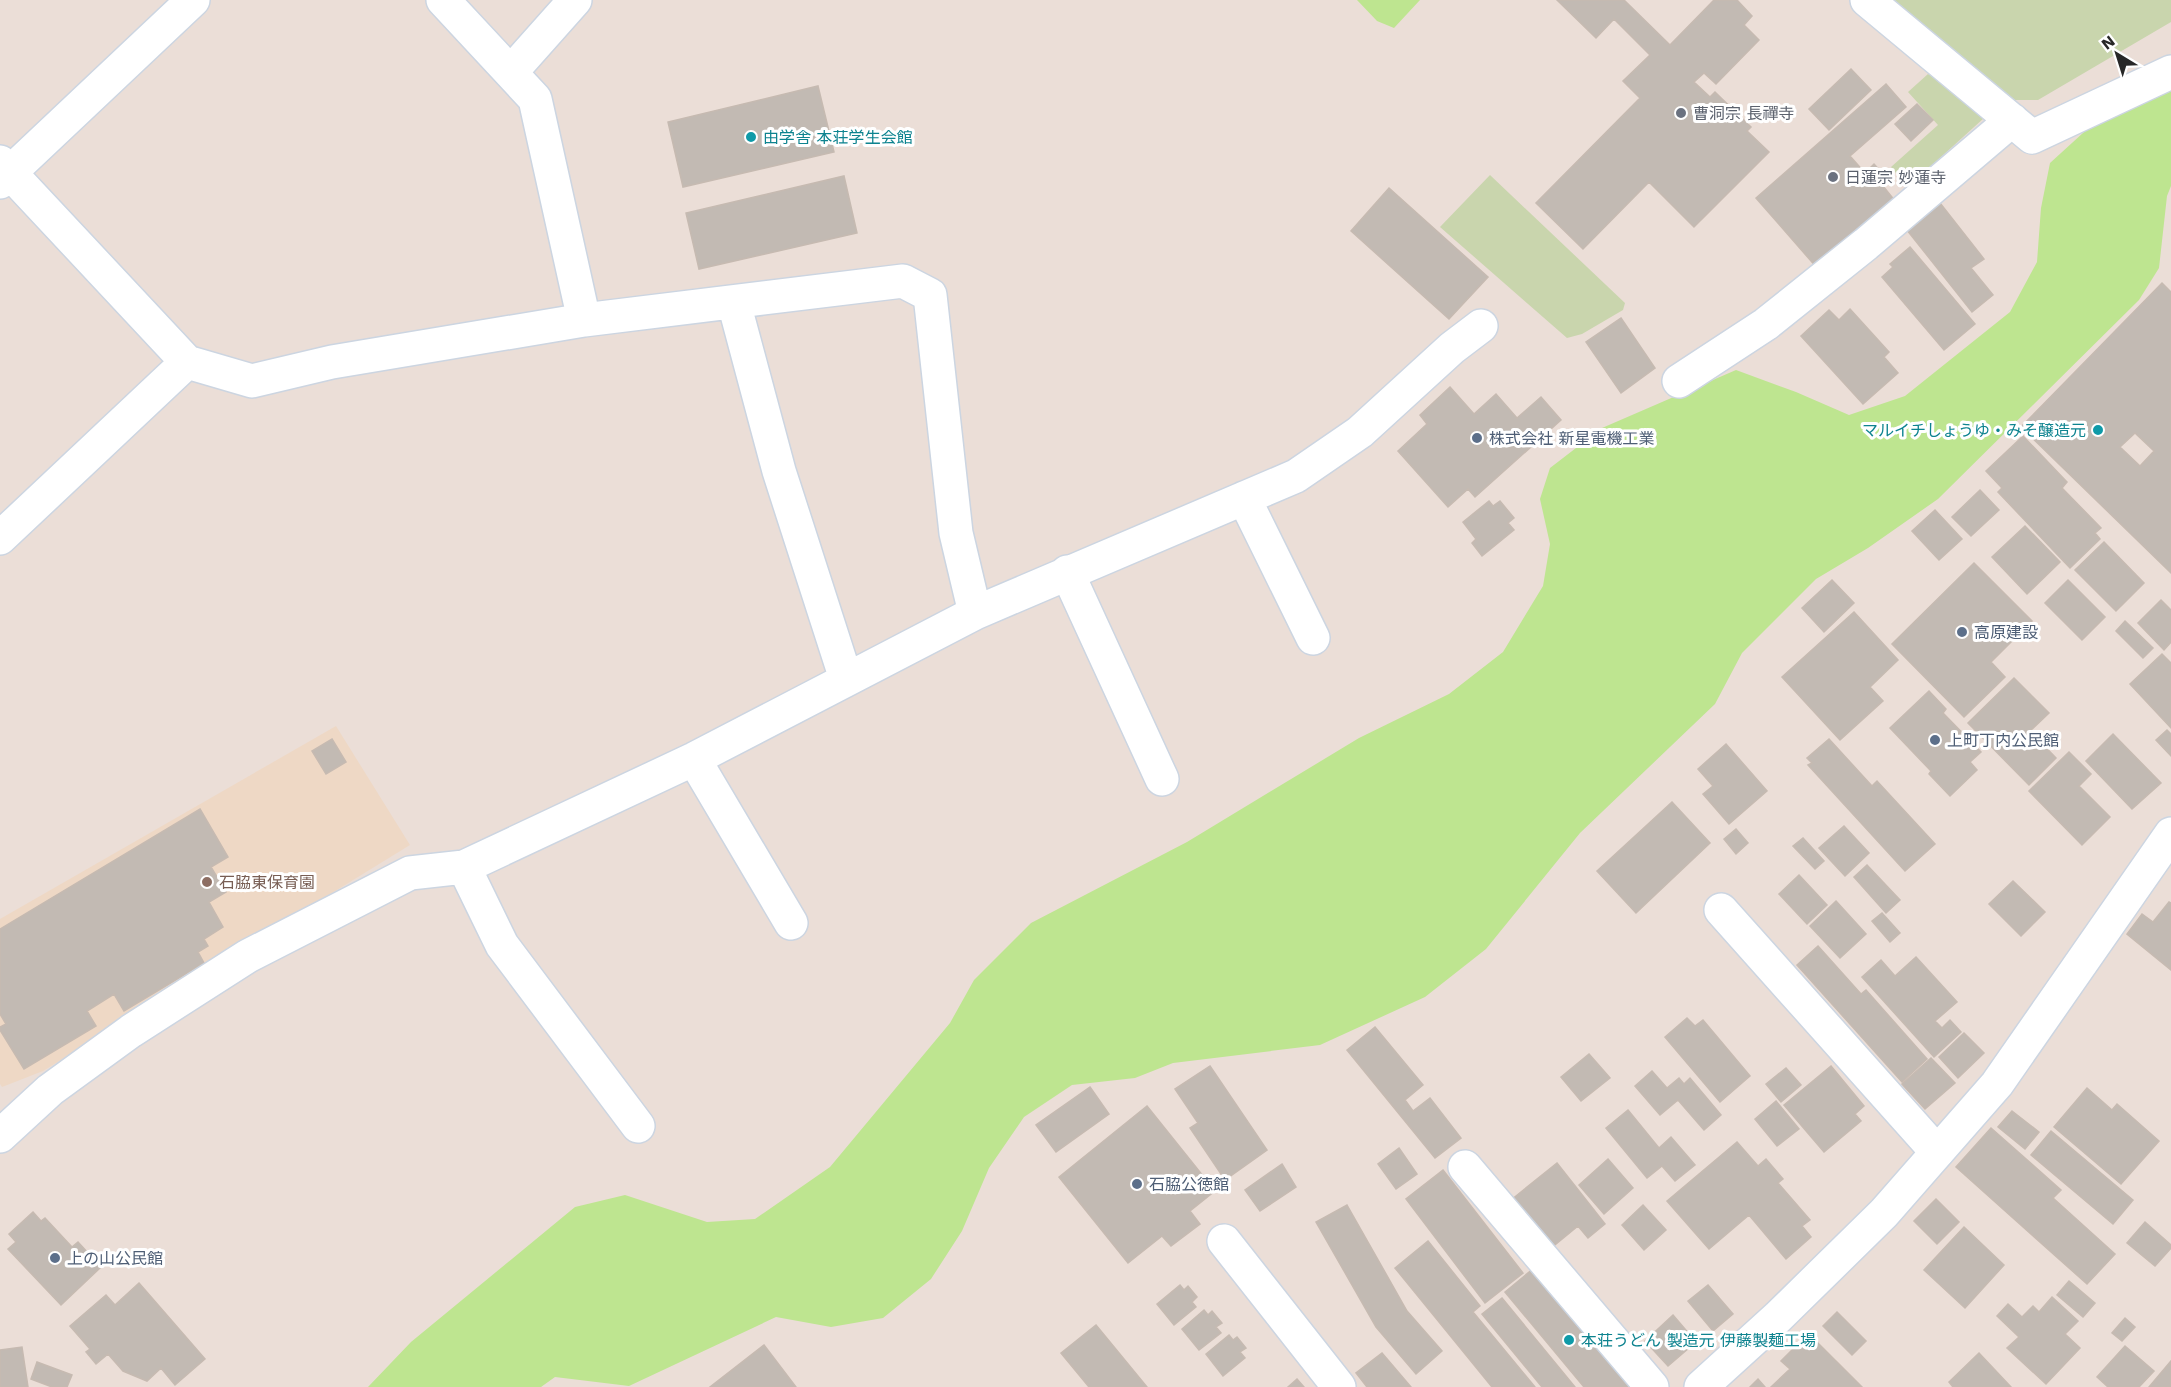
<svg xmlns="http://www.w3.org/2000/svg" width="2171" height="1387" font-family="'Work Sans','Noto Sans JP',sans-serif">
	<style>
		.education { fill: #eed8c5 }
		.green { fill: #bee590 }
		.cemetery { fill: #c9d5ad }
		.building { fill: #c2bab3; stroke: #c6bab1; stroke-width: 1.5; fill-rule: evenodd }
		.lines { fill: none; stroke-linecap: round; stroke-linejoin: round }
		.street-casing { stroke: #ccd5e1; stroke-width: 36 }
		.secondary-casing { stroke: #ccd5e1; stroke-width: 36 }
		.street { stroke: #fff; stroke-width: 33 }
		.secondary { stroke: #fff; stroke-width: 33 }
		.worship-dot { fill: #6b7280; stroke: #fff; stroke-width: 2 }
		.culture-dot { fill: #0f9aa8; stroke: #fff; stroke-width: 2 }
		.service-dot { fill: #5c6f8a; stroke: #fff; stroke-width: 2 }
		.education-dot { fill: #8d6e63; stroke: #fff; stroke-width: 2 }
		.labels { text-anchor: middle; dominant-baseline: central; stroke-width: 6; stroke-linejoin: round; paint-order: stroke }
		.worship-label { font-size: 16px; fill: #5b616d; stroke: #fff; text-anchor: start }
		.culture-label { font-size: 16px; fill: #0d838f; stroke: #fff; text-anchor: start }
		.service-label { font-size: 16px; fill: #4e5e75; stroke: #fff; text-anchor: start }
		.education-label { font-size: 16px; fill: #785e54; stroke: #fff; text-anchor: start }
	</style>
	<rect width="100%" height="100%" fill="#ebded7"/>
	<path class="education" d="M 336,726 L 410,845 L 43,1071 L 2,1087 L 0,1084 L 0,919 Z"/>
	<path class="green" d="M 1357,0 L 1420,0 L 1394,28 L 1377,21 Z
		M 2171,91 L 2171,186 L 2167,196 L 2159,268 L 2139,300 L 1938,499 L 1868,548 L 1816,579 L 1742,653 L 1715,704 L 1580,833 L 1486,949 L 1425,997 L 1320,1045 L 1173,1063 L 1135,1078 L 1072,1085 L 1024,1117 L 989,1168 L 962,1231 L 931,1279 L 883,1318 L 831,1327 L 776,1317 L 629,1386 L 555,1377 L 541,1387 L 368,1387 L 411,1342 L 575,1207 L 625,1195 L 707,1222 L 755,1219 L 830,1167 L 950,1023 L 974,980 L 1031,923 L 1187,842 L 1359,738 L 1449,694 L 1503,652 L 1543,586 L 1550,544 L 1540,499 L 1550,468 L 1602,428 L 1736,370 L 1796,392 L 1849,415 L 1905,396 L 2010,312 L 2037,262 L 2041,208 L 2050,163 L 2095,122 Z"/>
	<path class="cemetery" d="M 1882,0 L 2171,0 L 2171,22 L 2038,100 L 2004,100 Z
		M 1928,74 L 1961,92 L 1984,118 L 1908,187 L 1891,167 L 1938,125 L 1908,92 Z
		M 1490,175 L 1625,303 L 1623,310 L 1582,334 L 1567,338 L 1440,227 Z"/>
	<path class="building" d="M 1557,0 L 1624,0 L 1670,45 L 1714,0 L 1737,0 L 1752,16 L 1744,25 L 1759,40 L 1716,84 L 1704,73 L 1694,82 L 1710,97 L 1715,92 L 1751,127 L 1747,131 L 1769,152 L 1694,227 L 1649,182 L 1583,249 L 1536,203 L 1640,98 L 1623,81 L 1650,55 L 1614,19 L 1596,38 Z
		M 1851,69 L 1871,90 L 1829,130 L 1809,109 Z
		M 1886,84 L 1906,107 L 1850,156 L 1865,173 L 1874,164 L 1889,180 L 1883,186 L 1895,201 L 1818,269 L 1756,198 Z
		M 818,86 L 834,152 L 683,187 L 668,122 Z
		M 1917,104 L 1933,120 L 1911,141 L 1895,124 Z
		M 844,176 L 857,233 L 699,269 L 686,213 Z
		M 1389,188 L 1488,277 L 1449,319 L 1351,231 Z
		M 1940,203 L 1984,259 L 1971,268 L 1993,295 L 1972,312 L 1907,230 Z
		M 1910,247 L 1975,324 L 1944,350 L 1882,277 L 1893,267 L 1890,264 Z
		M 2162,283 L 2171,292 L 2171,573 L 2021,427 ZM 2135,433 L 2154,451 L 2140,466 L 2120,447 Z
		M 1850,309 L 1889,352 L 1884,357 L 1898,373 L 1863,404 L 1801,336 L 1829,310 L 1839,320 Z
		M 1621,318 L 1655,368 L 1621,393 L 1586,342 Z
		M 1450,387 L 1474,414 L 1496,394 L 1517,418 L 1541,397 L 1561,420 L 1475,497 L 1468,489 L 1448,507 L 1398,451 L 1427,424 L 1420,415 Z
		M 2023,436 L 2067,482 L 2062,488 L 2101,528 L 2095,533 L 2100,539 L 2070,568 L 1998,492 L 2002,488 L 1986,471 Z
		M 1980,490 L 1999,510 L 1971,536 L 1952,517 Z
		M 1489,501 L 1493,506 L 1500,501 L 1514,518 L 1508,523 L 1514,530 L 1482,556 L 1472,543 L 1476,539 L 1463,522 Z
		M 1935,510 L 1962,539 L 1939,560 L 1912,531 Z
		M 2025,526 L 2060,562 L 2027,594 L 1992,557 Z
		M 2104,542 L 2144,583 L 2116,611 L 2075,570 Z
		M 1974,563 L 2032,621 L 1991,662 L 2005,677 L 1964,717 L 1892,644 Z
		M 1832,580 L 1854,603 L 1824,632 L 1802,608 Z
		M 2068,580 L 2105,617 L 2082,640 L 2045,603 Z
		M 2161,600 L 2171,610 L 2171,642 L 2164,650 L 2138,623 Z
		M 1854,612 L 1898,660 L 1870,687 L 1883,701 L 1840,740 L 1782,677 Z
		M 2125,621 L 2153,648 L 2143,658 L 2116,631 Z
		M 2162,654 L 2171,663 L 2171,728 L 2130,684 Z
		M 2014,678 L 2049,713 L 2030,731 L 2056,758 L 2029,785 L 1968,723 Z
		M 1929,691 L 1946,709 L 1943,713 L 1981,752 L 1970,762 L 1977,770 L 1950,796 L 1929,774 L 1931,771 L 1890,728 Z
		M 2167,730 L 2171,734 L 2171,756 L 2156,740 Z
		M 2113,734 L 2161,783 L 2132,809 L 2086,761 Z
		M 332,739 L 346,762 L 326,774 L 312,751 Z
		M 1829,739 L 1872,786 L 1877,781 L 1935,844 L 1905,871 L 1808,765 L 1812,763 L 1807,758 Z
		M 1726,744 L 1767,791 L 1729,824 L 1703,794 L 1713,786 L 1698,769 Z
		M 2069,752 L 2091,774 L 2079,786 L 2110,817 L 2082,845 L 2029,791 Z
		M 1672,802 L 1710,843 L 1636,913 L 1597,871 Z
		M 200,809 L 228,857 L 211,867 L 226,892 L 209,902 L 223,927 L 204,939 L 208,946 L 198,952 L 204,963 L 124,1011 L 114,994 L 87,1011 L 96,1026 L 24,1069 L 0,1030 L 0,1027 L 6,1024 L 0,1014 L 0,929 Z
		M 1844,826 L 1869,853 L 1845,876 L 1819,848 Z
		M 1736,829 L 1748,843 L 1736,854 L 1724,839 Z
		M 1803,838 L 1824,861 L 1815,869 L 1793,846 Z
		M 1867,865 L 1900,900 L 1886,913 L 1854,877 Z
		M 1799,875 L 1827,905 L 1807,924 L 1779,894 Z
		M 2013,881 L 2045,912 L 2021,936 L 1989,904 Z
		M 1836,901 L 1866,934 L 1840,958 L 1810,926 Z
		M 2169,902 L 2171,903 L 2171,970 L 2127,934 L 2142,914 L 2153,922 Z
		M 1882,913 L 1900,933 L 1890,942 L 1872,921 Z
		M 1818,946 L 1861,994 L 1866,990 L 1927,1059 L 1902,1082 L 1797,965 Z
		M 1916,957 L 1957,1002 L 1935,1021 L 1942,1028 L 1950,1020 L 1961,1032 L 1934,1057 L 1862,977 L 1881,960 L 1895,976 Z
		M 1687,1018 L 1695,1026 L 1703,1020 L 1750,1076 L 1720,1102 L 1665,1037 Z
		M 1375,1027 L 1423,1085 L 1405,1100 L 1413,1111 L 1430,1098 L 1461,1138 L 1435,1158 L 1347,1050 Z
		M 1964,1033 L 1984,1053 L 1958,1078 L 1939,1057 Z
		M 1589,1054 L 1610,1078 L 1581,1101 L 1561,1077 Z
		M 1931,1058 L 1955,1083 L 1925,1109 L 1902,1084 Z
		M 1210,1066 L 1267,1150 L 1225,1180 L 1190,1128 L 1198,1123 L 1175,1089 Z
		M 1831,1066 L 1864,1106 L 1855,1114 L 1861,1121 L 1824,1152 L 1784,1105 Z
		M 1786,1068 L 1801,1085 L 1781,1102 L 1766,1084 Z
		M 1652,1071 L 1667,1088 L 1679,1078 L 1684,1084 L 1690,1078 L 1721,1115 L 1704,1130 L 1678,1100 L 1660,1115 L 1635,1086 Z
		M 1090,1087 L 1109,1114 L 1056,1152 L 1036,1125 Z
		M 2087,1088 L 2112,1110 L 2117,1104 L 2159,1141 L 2121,1184 L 2054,1127 Z
		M 1776,1101 L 1799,1129 L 1777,1146 L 1755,1119 Z
		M 1147,1106 L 1215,1191 L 1190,1211 L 1200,1224 L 1171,1246 L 1162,1236 L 1128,1263 L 1059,1177 Z
		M 1628,1110 L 1659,1148 L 1671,1137 L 1695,1165 L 1675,1181 L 1662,1166 L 1647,1178 L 1606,1128 Z
		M 2012,1111 L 2039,1132 L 2025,1149 L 1998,1127 Z
		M 1991,1128 L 2061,1190 L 2053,1198 L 2115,1254 L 2087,1284 L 1956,1167 Z
		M 2051,1131 L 2133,1200 L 2113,1224 L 2031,1155 Z
		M 1737,1142 L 1758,1166 L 1766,1159 L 1783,1179 L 1778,1183 L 1810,1220 L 1802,1226 L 1811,1237 L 1786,1259 L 1749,1215 L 1709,1249 L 1667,1201 Z
		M 1399,1148 L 1417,1174 L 1396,1189 L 1378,1164 Z
		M 1608,1159 L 1633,1188 L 1604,1214 L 1579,1185 Z
		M 1557,1163 L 1605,1224 L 1588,1238 L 1578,1226 L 1550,1249 L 1511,1200 Z
		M 1282,1164 L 1296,1187 L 1260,1211 L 1245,1190 Z
		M 1443,1170 L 1523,1273 L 1485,1303 L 1406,1199 Z
		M 1936,1199 L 1959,1222 L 1937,1244 L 1914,1221 Z
		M 1347,1205 L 1407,1311 L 1442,1351 L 1416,1374 L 1376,1327 L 1316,1222 Z
		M 1643,1205 L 1666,1230 L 1644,1250 L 1622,1225 Z
		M 33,1212 L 41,1221 L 45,1218 L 72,1247 L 78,1242 L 101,1267 L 61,1305 L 8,1249 L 16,1242 L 9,1234 Z
		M 2145,1222 L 2171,1245 L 2171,1248 L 2155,1266 L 2127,1243 Z
		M 1964,1227 L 2004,1265 L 1965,1308 L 1924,1270 Z
		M 1428,1241 L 1480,1306 L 1473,1312 L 1535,1387 L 1492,1387 L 1395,1268 Z
		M 1534,1268 L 1632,1387 L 1584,1387 L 1505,1292 Z
		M 2069,1281 L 2095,1303 L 2083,1317 L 2057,1295 Z
		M 139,1283 L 205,1359 L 175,1385 L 161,1368 L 147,1381 L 123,1371 L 108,1354 L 96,1364 L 86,1352 L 90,1349 L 70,1326 L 106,1295 L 115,1305 Z
		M 1180,1285 L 1184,1290 L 1188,1286 L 1197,1297 L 1192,1302 L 1196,1307 L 1174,1325 L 1157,1304 Z
		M 1708,1285 L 1733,1314 L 1713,1331 L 1688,1301 Z
		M 2052,1297 L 2078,1321 L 2065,1334 L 2080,1348 L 2046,1384 L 2007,1348 L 2019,1337 L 1997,1316 L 2008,1304 L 2022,1317 L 2033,1306 L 2039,1312 Z
		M 1502,1298 L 1575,1387 L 1542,1387 L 1482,1314 Z
		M 1204,1310 L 1208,1315 L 1212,1311 L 1222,1323 L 1216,1327 L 1221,1333 L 1199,1350 L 1182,1329 Z
		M 1837,1312 L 1866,1341 L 1852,1355 L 1823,1326 Z
		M 1673,1315 L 1696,1342 L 1668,1366 L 1645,1341 Z
		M 2125,1318 L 2135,1327 L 2122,1341 L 2112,1333 Z
		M 1096,1325 L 1147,1387 L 1089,1387 L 1061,1353 Z
		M 1229,1335 L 1233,1340 L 1237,1337 L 1246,1348 L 1240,1352 L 1245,1358 L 1223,1376 L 1206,1354 Z
		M 1801,1341 L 1810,1350 L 1817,1342 L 1862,1387 L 1771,1387 L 1790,1369 L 1781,1361 Z
		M 764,1345 L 796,1387 L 710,1387 Z
		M 2125,1346 L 2154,1371 L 2139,1387 L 2108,1387 L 2097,1377 Z
		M 22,1347 L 28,1387 L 0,1387 L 0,1350 Z
		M 1382,1353 L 1411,1387 L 1367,1387 L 1356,1373 Z
		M 1979,1353 L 2011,1387 L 1953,1387 L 1949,1382 Z
		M 2171,1361 L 2171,1387 L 2149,1387 Z
		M 37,1362 L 72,1375 L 67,1387 L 52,1387 L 31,1379 Z
		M 1297,1379 L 1304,1387 L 1288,1387 Z
		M 1758,1379 L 1765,1387 L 1750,1387 Z"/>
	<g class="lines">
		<g class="street-casing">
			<path id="street" d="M 443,0 L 535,99 L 584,320
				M 1867,0 L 2032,137 L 2171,72
				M 511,72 L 575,0
				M 0,162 L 187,362 L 252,381 L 332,362 L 584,320 L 903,281 L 930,295 L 956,533 L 975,613
				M 734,303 L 779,471 L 846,679
				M 1679,381 L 1766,324 L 1866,244 L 2012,120
				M 1244,498 L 1313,638
				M 0,538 L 187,362
				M 1067,572 L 1162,779
				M 694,759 L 791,923
				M 464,867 L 502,945 L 638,1126
				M 1721,910 L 1937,1152
				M 0,1136 L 50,1090 L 131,1031 L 248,956 L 410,873 L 464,867 L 694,759 L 975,613 L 1296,476 L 1360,432 L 1452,348 L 1481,326
				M 1465,1167 L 1652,1387
				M 1224,1241 L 1339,1387"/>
		</g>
		<g class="secondary-casing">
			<path id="secondary" d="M 0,182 L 193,0
				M 1701,1387 L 1778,1317 L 1884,1213 L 1997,1084 L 2171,834"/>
		</g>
		<use href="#street" class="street"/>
		<use href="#secondary" class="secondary"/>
	</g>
	<g class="worship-dot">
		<circle cx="1681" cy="113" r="6"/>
		<circle cx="1833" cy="177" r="6"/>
	</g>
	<g class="culture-dot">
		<circle cx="751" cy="137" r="6"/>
		<circle cx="2098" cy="430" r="6"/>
		<circle cx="1569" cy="1340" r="6"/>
	</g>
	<g class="service-dot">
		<circle cx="1477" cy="438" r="6"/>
		<circle cx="1962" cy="632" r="6"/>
		<circle cx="1935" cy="740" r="6"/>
		<circle cx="1137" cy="1184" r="6"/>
		<circle cx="55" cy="1258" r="6"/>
	</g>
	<circle class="education-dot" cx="207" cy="882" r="6"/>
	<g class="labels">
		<g class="worship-label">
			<text x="1693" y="113">曹洞宗 長禪寺</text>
			<text x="1845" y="177">日蓮宗 妙蓮寺</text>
		</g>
		<g class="culture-label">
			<text x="763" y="137">由学舎 本荘学生会館</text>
			<text x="2086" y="430" text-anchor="end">マルイチしょうゆ・みそ醸造元</text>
			<text x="1581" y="1340">本荘うどん 製造元 伊藤製麺工場</text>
		</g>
		<g class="service-label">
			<text x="1489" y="438">株式会社 新星電機工業</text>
			<text x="1974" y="632">高原建設</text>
			<text x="1947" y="740">上町丁内公民館</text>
			<text x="1149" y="1184">石脇公徳館</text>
			<text x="67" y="1258">上の山公民館</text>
		</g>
		<g class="education-label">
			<text x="219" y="882">石脇東保育園</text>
		</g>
	</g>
	<g transform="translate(2117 54) rotate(322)" stroke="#ffffff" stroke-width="4.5" paint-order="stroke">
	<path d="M0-4.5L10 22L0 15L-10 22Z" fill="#272727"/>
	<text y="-9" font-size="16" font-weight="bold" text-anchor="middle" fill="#272727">N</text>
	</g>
</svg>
